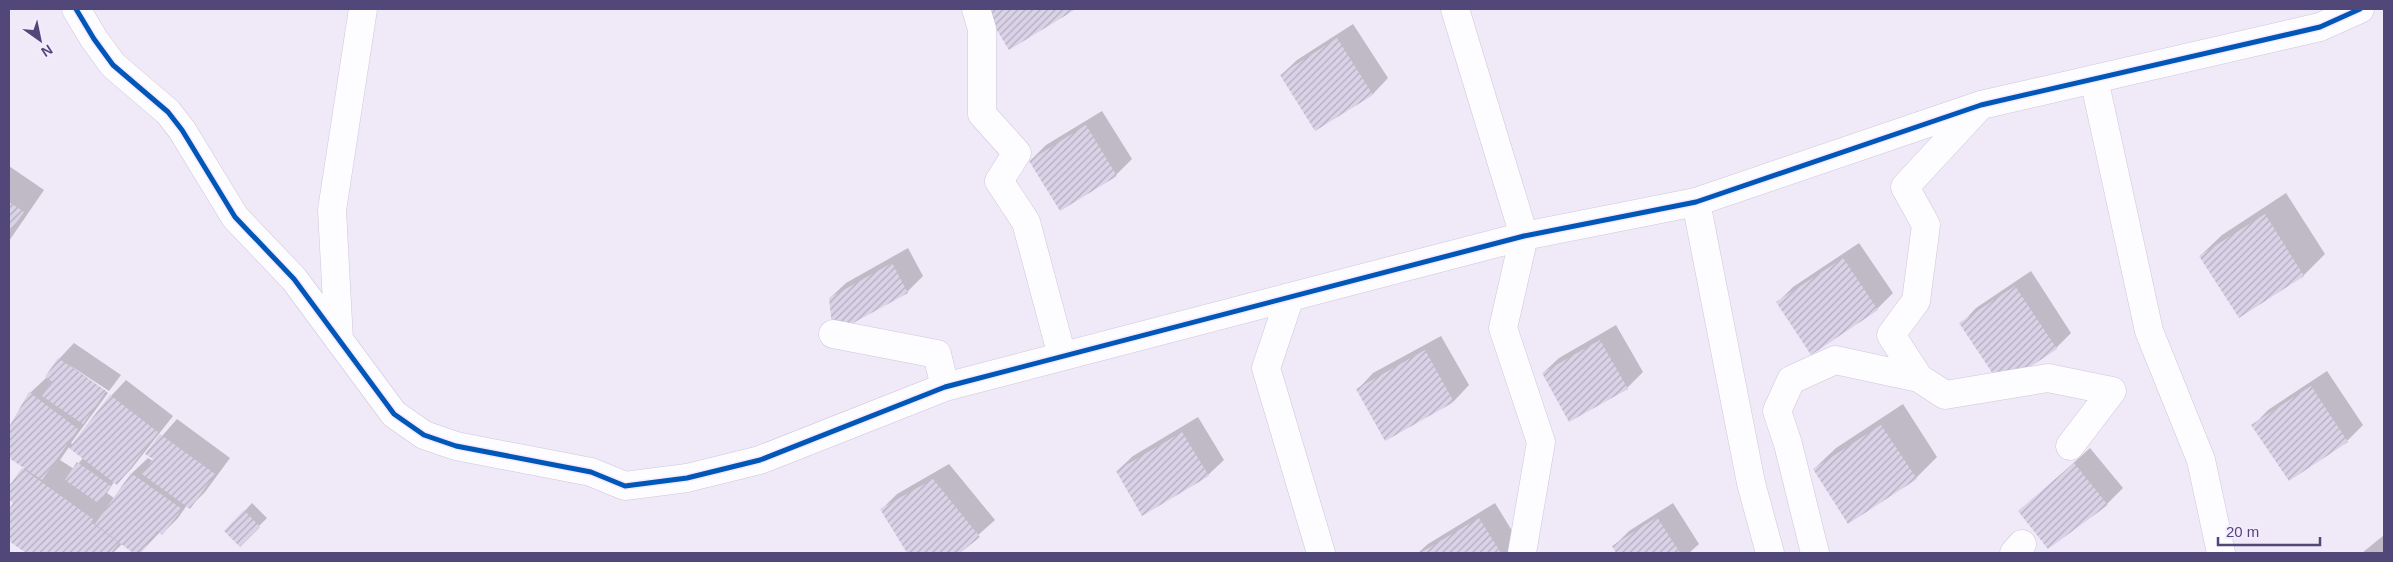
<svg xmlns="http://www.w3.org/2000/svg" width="2393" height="562" font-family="Helvetica,sans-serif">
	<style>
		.shadow { fill: #0003; fill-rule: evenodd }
		.building { fill: url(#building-hatch) }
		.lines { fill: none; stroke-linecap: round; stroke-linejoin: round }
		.minor-casing { stroke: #cdc7da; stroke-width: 29 }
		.minor { stroke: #fdfcfe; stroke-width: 28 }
		.cycleway-casing { stroke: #f5ebff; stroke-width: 8 }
		.cycleway { stroke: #0057b8; stroke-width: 5 }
	</style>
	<defs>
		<pattern id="building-hatch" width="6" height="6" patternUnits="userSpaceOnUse" patternTransform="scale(1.25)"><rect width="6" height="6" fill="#dad3e7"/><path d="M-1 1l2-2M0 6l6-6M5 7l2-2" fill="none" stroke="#b3adc0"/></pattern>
	</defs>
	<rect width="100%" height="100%" fill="#f0e9f8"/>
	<path class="shadow" d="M 986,9 L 1074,9 L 1010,48 Z
		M 1353,24 L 1388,78 L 1373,94 L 1316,129 L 1281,75 L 1297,60 Z
		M 1102,111 L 1132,159 L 1116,175 L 1061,210 L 1030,161 L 1046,145 Z
		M 9,166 L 44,190 L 9,241 Z
		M 2286,193 L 2325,254 L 2304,275 L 2239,316 L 2200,256 L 2222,235 Z
		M 1859,243 L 1893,293 L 1877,309 L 1778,302 L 1793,287 Z
		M 908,248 L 923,276 L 907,292 L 834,332 L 830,298 L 846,283 Z
		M 2031,271 L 2071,333 L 2056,348 L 1961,324 L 1976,308 Z
		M 1616,325 L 1643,372 L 1627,388 L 1569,420 L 1543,373 L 1559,358 Z
		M 1441,336 L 1469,385 L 1454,401 L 1386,439 L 1358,389 L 1373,373 Z
		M 74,343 L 121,375 L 109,391 L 68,364 L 108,393 L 71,443 L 73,445 L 111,396 L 126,380 L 173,416 L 132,468 L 117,484 L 114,482 L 107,493 L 114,498 L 132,473 L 148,458 L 153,461 L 155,459 L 147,453 L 177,419 L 230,458 L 205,492 L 190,507 L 187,505 L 178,518 L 162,534 L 160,532 L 140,553 L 135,553 L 122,544 L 113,553 L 28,553 L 9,540 L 9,511 L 15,503 L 9,499 L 9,488 L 25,467 L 9,457 L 9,429 L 30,393 L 46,378 L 59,359 ZM 69,447 L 83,458 L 74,469 L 60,460 Z
		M 2327,371 L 2363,425 L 2347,441 L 2289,479 L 2253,426 L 2268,410 Z
		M 1903,404 L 1937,457 L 1916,478 L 1814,469 L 1836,448 Z
		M 1198,417 L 1224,460 L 1208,475 L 1117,471 L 1133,456 Z
		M 2090,448 L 2123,488 L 2107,504 L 2048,547 L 2020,511 Z
		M 949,464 L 995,520 L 958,553 L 909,553 L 881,510 L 897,494 Z
		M 252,503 L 267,518 L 240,545 L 226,531 Z
		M 1495,503 L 1522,547 L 1516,553 L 1418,553 L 1428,544 Z
		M 1673,503 L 1699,544 L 1689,553 L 1618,553 L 1614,546 L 1629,531 Z
		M 2384,535 L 2384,553 L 2362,553 Z"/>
	<path class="building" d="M 984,9 L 1076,9 L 1009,50 Z
		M 1337,38 L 1373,95 L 1315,131 L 1280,75 Z
		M 1086,125 L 1117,176 L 1060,211 L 1029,161 Z
		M 9,202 L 24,212 L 9,233 Z
		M 2265,214 L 2304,276 L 2239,318 L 2199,256 Z
		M 1843,258 L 1878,310 L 1811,355 L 1776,302 Z
		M 892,263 L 908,293 L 833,334 L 829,298 Z
		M 2015,286 L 2057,349 L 2001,386 L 1959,323 Z
		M 1600,340 L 1628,389 L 1569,422 L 1542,373 Z
		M 1425,350 L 1454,402 L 1385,441 L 1356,389 Z
		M 58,358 L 106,391 L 83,424 L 42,396 L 53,382 L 45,377 Z
		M 2311,386 L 2348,442 L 2289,481 L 2251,425 Z
		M 29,392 L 78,429 L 42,480 L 9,458 L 9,427 Z
		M 110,395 L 158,432 L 117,485 L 69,448 Z
		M 1881,425 L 1917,479 L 1848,524 L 1813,469 Z
		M 1182,432 L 1209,476 L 1142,516 L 1116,471 Z
		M 160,434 L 215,474 L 190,509 L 142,474 L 153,459 L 145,454 Z
		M 77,462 L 111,486 L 98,503 L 65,480 Z
		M 2074,463 L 2108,505 L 2048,549 L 2018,511 Z
		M 22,468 L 93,519 L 91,522 L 119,543 L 111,553 L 26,553 L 9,541 L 9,509 L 13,503 L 9,500 L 9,486 Z
		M 131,473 L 182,509 L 162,535 L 157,531 L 141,553 L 133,553 L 95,524 Z
		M 933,479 L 980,537 L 960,553 L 907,553 L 880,509 Z
		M 244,510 L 260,527 L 240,547 L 224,531 Z
		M 1657,517 L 1680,553 L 1616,553 L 1612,546 Z
		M 1479,518 L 1501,553 L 1420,553 Z"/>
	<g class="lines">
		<g class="minor-casing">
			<path id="minor" d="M 76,9 L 94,39 L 113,65 L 168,112 L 182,130 L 235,217 L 294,279 L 394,414 L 424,435 L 456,446 L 591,472 L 625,486 L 687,478 L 760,460 L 945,387 L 1524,236 L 1696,202 L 1981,105 L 2320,27 L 2360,9
				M 976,9 L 982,29 L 982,114 L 1017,153 L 999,181 L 1026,222 L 1062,356
				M 1455,9 L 1524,236 L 1503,328 L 1541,442 L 1522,553
				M 2094,79 L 2149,331 L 2201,460 L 2221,553
				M 1979,107 L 1905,187 L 1926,225 L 1916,301 L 1891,335 L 1919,378 L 1945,395 L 2048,378 L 2112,391 L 2070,446
				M 1696,202 L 1751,483 L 1770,553
				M 1290,297 L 1266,368 L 1321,553
				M 833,334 L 937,354 L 945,387
				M 339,340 L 332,210 L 363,9
				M 1815,553 L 1788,444 L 1777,411 L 1791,380 L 1835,360 L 1919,378
				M 2014,553 L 2022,544"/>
		</g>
		<use href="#minor" class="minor"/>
		<g class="cycleway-casing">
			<path id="cycleway" d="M 76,9 L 94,39 L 113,65 L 168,112 L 182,130 L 235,217 L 294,279 L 394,414 L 424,435 L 456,446 L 591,472 L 625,486 L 687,478 L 760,460 L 945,387 L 1524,236 L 1696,202 L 1981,105 L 2320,27 L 2360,9"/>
		</g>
		<use href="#cycleway" class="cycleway"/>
	</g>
	<rect width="2393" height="562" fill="none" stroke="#524779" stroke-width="20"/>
	<g transform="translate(40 40) rotate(147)" stroke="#f5ebff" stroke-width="4" paint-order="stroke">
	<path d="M0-4L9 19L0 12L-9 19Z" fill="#524779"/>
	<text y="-8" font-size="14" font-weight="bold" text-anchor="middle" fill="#524779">N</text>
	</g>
	<path d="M2218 537v8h102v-8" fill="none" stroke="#524779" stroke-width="2.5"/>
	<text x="2226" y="537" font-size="15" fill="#524779" stroke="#f5ebff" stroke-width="4" paint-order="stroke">20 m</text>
</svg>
